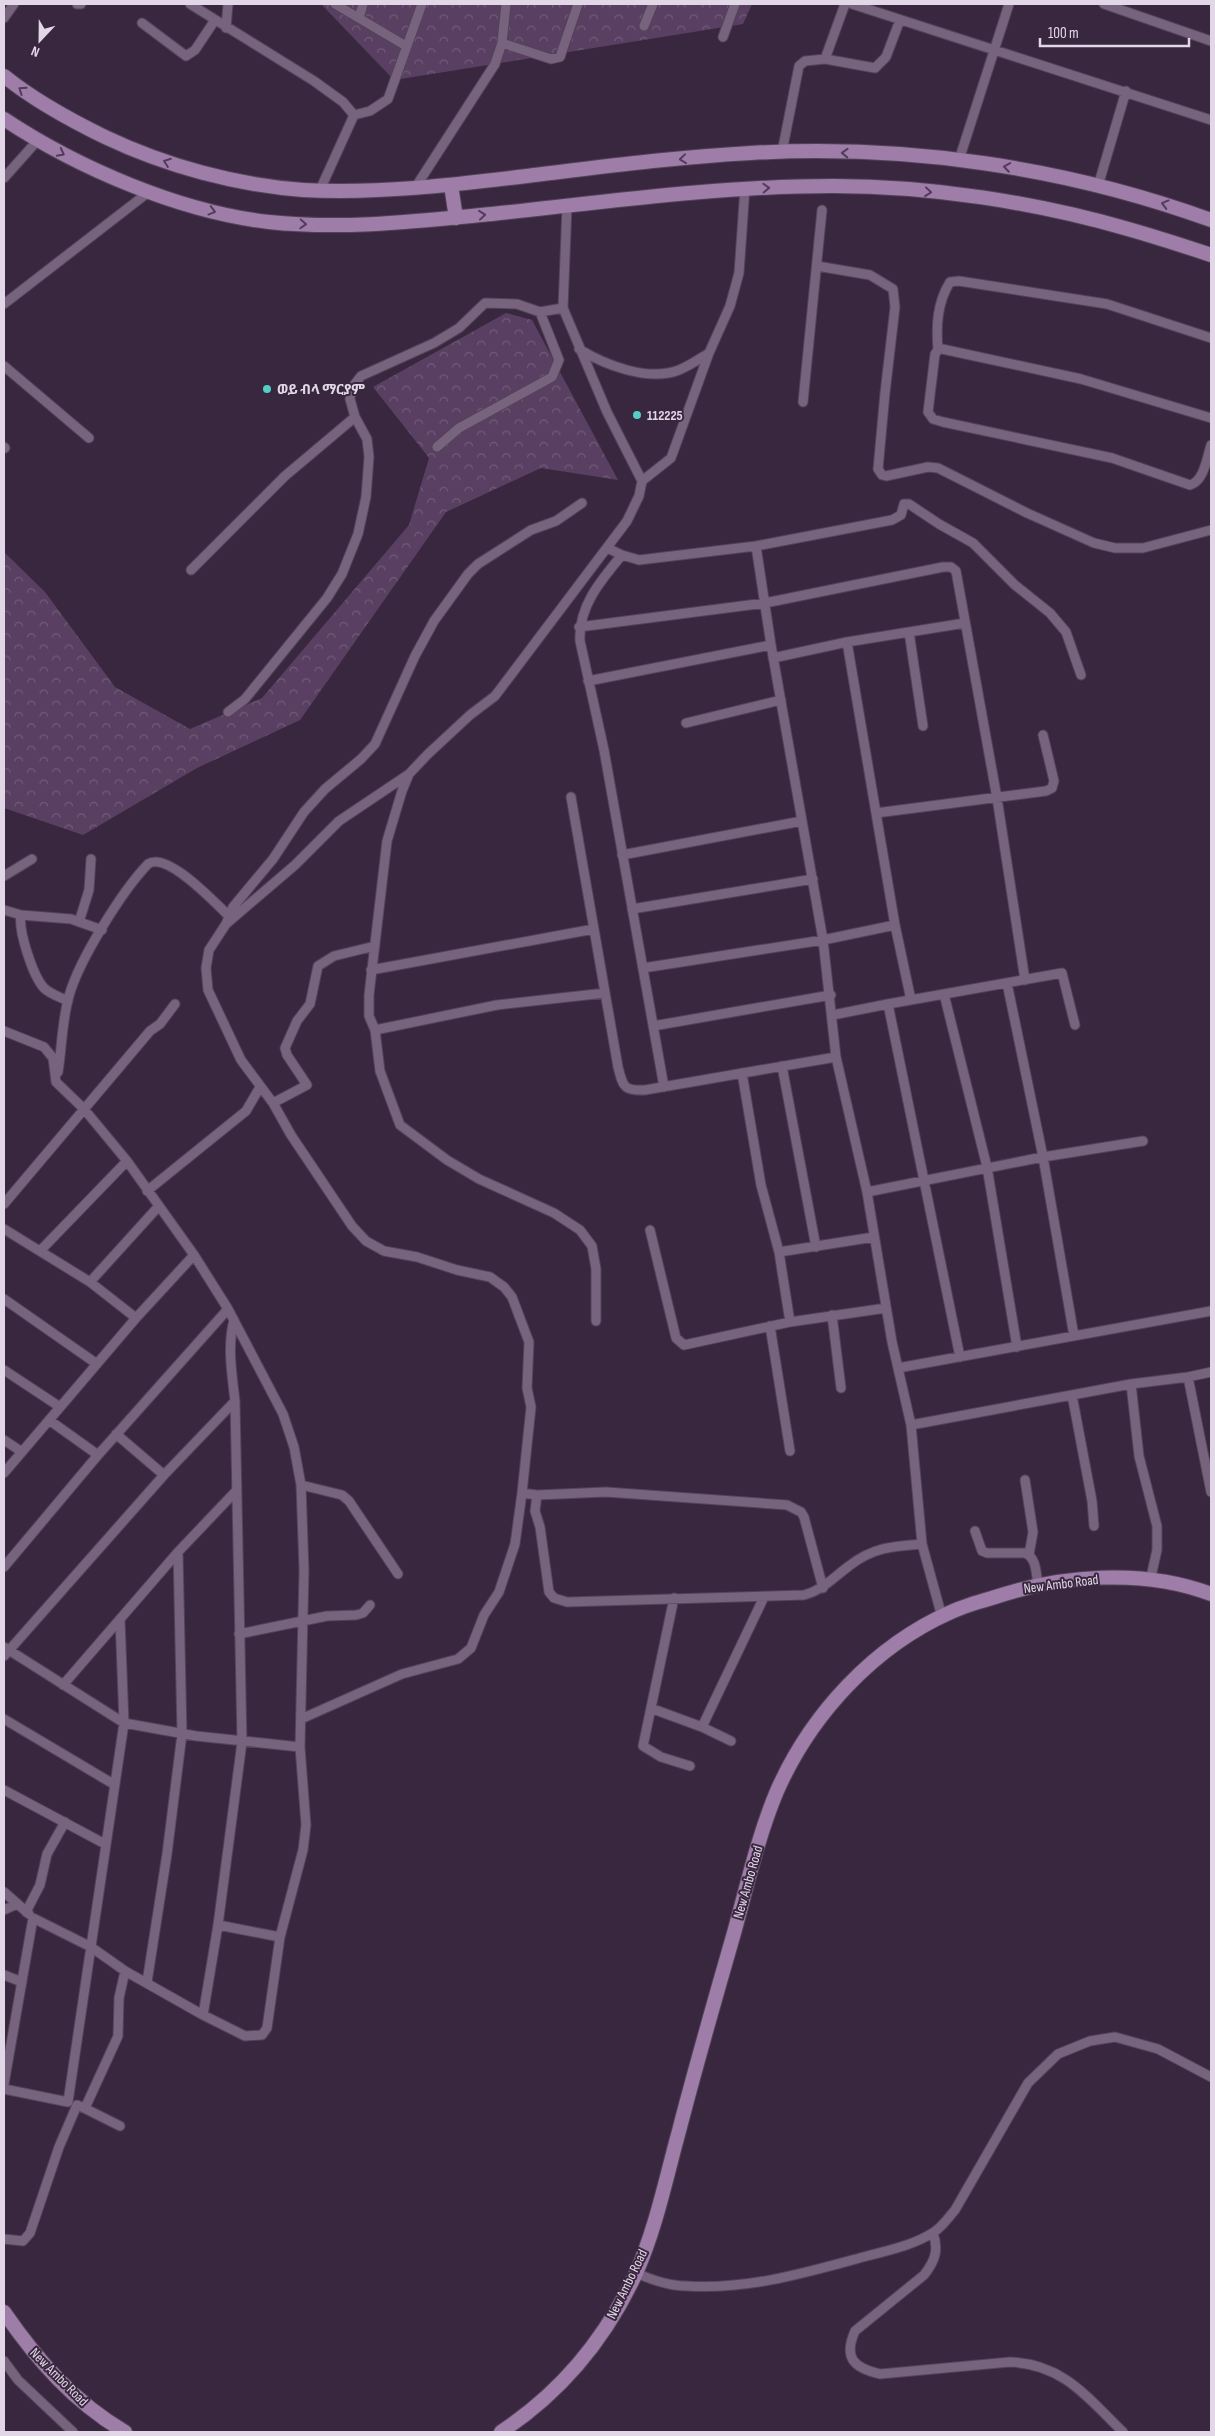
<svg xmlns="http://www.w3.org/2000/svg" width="1215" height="2436" font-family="'Sofia Sans Condensed','Noto Sans Ethiopic',sans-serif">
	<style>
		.forest { fill: url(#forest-crowns) }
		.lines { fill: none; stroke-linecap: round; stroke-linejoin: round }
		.minor-casing { stroke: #524457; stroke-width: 11 }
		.primary-casing { stroke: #524457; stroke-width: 16 }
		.minor { stroke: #77637d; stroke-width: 9 }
		.primary { stroke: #9e7da9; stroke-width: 14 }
		.oneway { stroke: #523c5a }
		.poi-dot { fill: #54cdc7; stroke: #39273f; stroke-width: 2 }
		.labels { text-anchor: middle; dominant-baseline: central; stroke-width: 4; stroke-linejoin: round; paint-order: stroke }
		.poi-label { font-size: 14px; font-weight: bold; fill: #e2d7e6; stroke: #39273f; text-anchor: start }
		.street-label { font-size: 14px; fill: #e2d7e6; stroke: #39273f }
	</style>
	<defs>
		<pattern id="forest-crowns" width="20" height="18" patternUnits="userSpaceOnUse" patternTransform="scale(1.25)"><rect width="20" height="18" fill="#594062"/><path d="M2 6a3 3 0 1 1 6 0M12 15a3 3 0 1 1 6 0" fill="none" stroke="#715b78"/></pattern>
	</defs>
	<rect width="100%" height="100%" fill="#39273f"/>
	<path class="forest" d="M 321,4 L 752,4 L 743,24 L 394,80 Z
		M 506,313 L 532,320 L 618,480 L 541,468 L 446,512 L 300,720 L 197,768 L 83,835 L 4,808 L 4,552 L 45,592 L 115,687 L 190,729 L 262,698 L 409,525 L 429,458 L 373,387 Z"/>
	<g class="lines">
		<g class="minor-casing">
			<path id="minor" d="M 77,4 L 81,4
				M 190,4 L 314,81 L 343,102 L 354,115
				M 335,4 L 406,46
				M 852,4 L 1211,120
				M 1104,4 L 1211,41
				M 4,18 L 14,4
				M 359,18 L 363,4
				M 142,23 L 186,56 L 195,50 L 215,20
				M 644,26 L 653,4
				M 226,28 L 228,4
				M 723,37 L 735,4
				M 502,43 L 551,59 L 560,57 L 578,4
				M 825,59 L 875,68 L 886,57 L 900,20
				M 354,115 L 370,111 L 388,99 L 422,4
				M 782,152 L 799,66 L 805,61 L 825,59 L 845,4
				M 959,160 L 1009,4
				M 4,178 L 37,141
				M 1098,186 L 1126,91
				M 415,188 L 495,64 L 502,43 L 506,4
				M 320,190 L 354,115
				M 567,206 L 563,308 L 607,412 L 642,481 L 639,496 L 627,521 L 495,696 L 470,715 L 428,754 L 409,774 L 402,791 L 387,841 L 369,995 L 369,1016 L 375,1030 L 380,1071 L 400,1125 L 447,1160 L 479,1179 L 554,1213 L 580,1230 L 592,1246 L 596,1269 L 596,1321
				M 817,266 L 870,275 L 893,289 L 895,307 L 885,393 L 878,469 L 882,475 L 886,476 L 928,467 L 938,468 L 1027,513 L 1094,543 L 1115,548 L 1143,548 L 1211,530
				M 4,304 L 150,191
				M 1211,338 L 1107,304 L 959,281 L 950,282 C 937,303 936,326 938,350 L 935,354 L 928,412 L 933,419 L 943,422 L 1112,458 L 1190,485 C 1204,481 1207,458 1211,445
				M 579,349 C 605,365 648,382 679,370 C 689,366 699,359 709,353
				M 938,350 L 942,349 L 1081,379 L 1211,418
				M 4,366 L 89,438
				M 803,402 L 822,210
				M 4,447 L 5,448
				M 437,447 L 459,428 L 552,377 L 559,360 L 540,312
				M 642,481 L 671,458 L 709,353 L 730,306 L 739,273 L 745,188
				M 756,546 L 892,520 L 901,515 L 904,504 L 909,504 L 939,524 L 973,543 L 1015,585 L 1050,613 L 1066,632 L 1081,675
				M 607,548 L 622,555 L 639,560 L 756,546 L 771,645 L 823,940 L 836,1057 L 867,1192 L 892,1342 L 911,1425 L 922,1544 L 942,1617
				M 622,555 C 601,580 578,607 580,641 L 604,750 L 664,1087
				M 191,570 L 285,476 L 355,417
				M 579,627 L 765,603 L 943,567 L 951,567 L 956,571 L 997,798 L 1025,980
				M 909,632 L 923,726
				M 847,642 L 965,623
				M 773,658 L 847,642 L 895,925 L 911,1000
				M 588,681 L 771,645
				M 228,712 L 245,699 L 327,598 L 342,574 L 358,534 L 366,497 L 369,457 L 367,439 L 355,417 L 350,399 L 351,389 L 361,376 L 434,343 L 459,328 L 485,303 L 517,304 L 540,312 L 563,308
				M 686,723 L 781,700
				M 571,797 L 618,1067 C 623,1087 624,1091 645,1090 L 836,1057
				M 876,813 L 1046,791 L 1052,788 L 1054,781 L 1043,735
				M 622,855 L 802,821
				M 4,876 L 32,859
				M 632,909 L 813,879
				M 4,910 L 21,915 L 71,919 L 102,930
				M 21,915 C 18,931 33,976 44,988 C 50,994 60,997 68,1001
				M 79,922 L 89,890 L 91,859
				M 226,924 L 233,907 L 273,859 L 304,812 L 325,789 L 361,759 L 375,744 L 415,656 L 434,621 L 468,574 L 478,564 L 531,530 L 556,521 L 582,503
				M 643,968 L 823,940 L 895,925
				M 371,970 L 594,929
				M 1007,983 L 1043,1157 L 1074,1336
				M 944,994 L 987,1167 L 1017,1347
				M 888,1004 L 1062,973 L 1075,1025
				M 833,1015 L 888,1004 L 960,1357
				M 653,1026 L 831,995
				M 375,1030 L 497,1005 L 605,993
				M 4,1031 L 44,1047 L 53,1058 L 56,1082 L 84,1109 L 127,1161 L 194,1255 L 228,1309 L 283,1414 L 294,1447 L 301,1485 L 304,1570 L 300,1747 L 306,1825 L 303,1850 L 280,1937 L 267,2028 L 262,2035 L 245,2036 L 203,2015 L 125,1971 L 91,1947 L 33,1918 L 4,2084
				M 782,1066 L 816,1247
				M 58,1072 C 62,1047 62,1020 69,996 C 79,960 122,891 148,864 C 167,851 214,902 228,915
				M 742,1073 L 761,1185 L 779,1252 L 790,1322
				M 273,1103 L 307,1085 L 287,1055 L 285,1048 L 297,1021 L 310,1004 L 318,966 L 334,956 L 375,946
				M 147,1191 L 246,1111 L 260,1087
				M 867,1192 L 1043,1157 L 1143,1141
				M 4,1204 L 150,1031 L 160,1024 L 175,1004
				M 4,1229 L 90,1282 L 136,1318
				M 650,1230 L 676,1338 L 684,1345 L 790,1322 L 886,1308
				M 40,1251 L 127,1161
				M 779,1252 L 874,1237
				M 90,1282 L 158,1207
				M 4,1299 L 97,1364
				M 832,1315 L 841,1388
				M 770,1326 L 790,1451
				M 898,1368 L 1211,1311
				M 4,1370 L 60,1407
				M 1188,1377 L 1211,1492
				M 1131,1384 L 1139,1456 L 1157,1526 L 1157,1550 L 1150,1581
				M 1072,1395 L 1092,1501 L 1094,1526
				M 49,1420 L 98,1455
				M 911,1425 L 1131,1384 L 1188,1377 L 1211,1372
				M 116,1434 L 164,1475
				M 4,1440 L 22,1452
				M 4,1473 L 136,1318 L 194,1255
				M 1025,1480 L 1033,1532 L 1029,1555
				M 301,1485 L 342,1495 L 349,1501 L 398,1574
				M 522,1493 L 537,1495 L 606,1492 L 787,1505 L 801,1512 L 804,1517 L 823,1588
				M 537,1495 L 535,1511 L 540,1527 L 549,1592 L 554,1598 L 567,1602 L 804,1595 C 823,1590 834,1577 849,1566 C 873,1547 894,1546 922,1544
				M 975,1531 L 982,1551 L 987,1553 L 1025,1553 C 1037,1558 1036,1574 1038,1585
				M 4,1567 L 98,1455 L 228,1309
				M 674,1598 L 643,1746 L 661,1757 L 690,1766
				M 239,1634 L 327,1616 L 356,1615 L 363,1613 L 370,1605
				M 4,1647 L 124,1723 L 196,1736 L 300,1747
				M 4,1656 L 164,1475 L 235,1401
				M 63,1685 L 178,1552 L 235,1492
				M 653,1709 L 702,1727 L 731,1741
				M 4,1719 L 115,1785
				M 301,1719 L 402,1674 L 458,1659 L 471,1648 L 484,1615 L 499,1592 L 515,1544 L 522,1493 L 531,1407 L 527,1388 L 529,1342 L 512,1297 L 504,1287 L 490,1277 L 457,1270 L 417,1257 L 384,1251 L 366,1241 L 352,1226 L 291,1135 L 273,1103 L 241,1060 L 208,990 L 206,968 L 209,950 L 226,924 L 295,865 L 339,821 L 409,774
				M 702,1727 L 764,1597
				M 4,1790 L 105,1844
				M 4,1892 L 29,1914
				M 4,1910 L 17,1904
				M 26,1912 L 40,1885 L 47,1854 L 65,1822
				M 218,1925 L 280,1937
				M 4,1975 L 22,1982
				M 147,1982 L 167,1854 L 182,1734 L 178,1552
				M 203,2015 L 218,1925 L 242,1742 L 235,1401 C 232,1374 227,1347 234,1320
				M 4,2089 L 68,2102 L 124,1723 L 120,1619
				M 80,2106 L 120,2126
				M 85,2108 L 118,2036 L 119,1998 L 125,1971
				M 933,2233 C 939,2250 935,2261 924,2275 L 855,2331 C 843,2358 854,2368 880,2374 L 1010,2362 C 1063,2364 1087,2397 1123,2432
				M 4,2239 L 23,2241 L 30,2233 L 59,2147 L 77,2105
				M 636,2273 C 652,2280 670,2286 687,2286 C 749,2290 808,2272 867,2256 C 890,2250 914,2245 934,2232 C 943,2226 948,2218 955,2210 L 1028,2083 L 1058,2054 L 1090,2041 L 1115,2037 L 1158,2049 L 1211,2077
				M 4,2361 L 18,2380 L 73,2432"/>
		</g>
		<g class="primary-casing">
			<path id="primary" d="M 4,76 C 35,101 70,120 105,137 C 166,166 236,185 303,190 C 378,194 453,185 527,176 C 601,167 676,157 751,153 C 906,144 1065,167 1211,220
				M 4,119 C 78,168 180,212 269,222 C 343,230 419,221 492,214 C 605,202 719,186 833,186 C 930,186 1035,202 1128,229 C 1156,237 1184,246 1211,255
				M 451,185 L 456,218
				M 4,2312 C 37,2360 74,2402 125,2432
				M 501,2432 C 560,2393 606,2338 636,2273 C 656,2228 666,2178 679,2131 C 696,2065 715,1999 734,1933 C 747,1886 758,1836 777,1791 C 811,1714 874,1646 951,1612 C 964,1606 978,1602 992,1598 C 1060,1575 1143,1568 1211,1594"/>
		</g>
		<use href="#minor" class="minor"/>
		<use href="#primary" class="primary"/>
	</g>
	<defs><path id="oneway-chevron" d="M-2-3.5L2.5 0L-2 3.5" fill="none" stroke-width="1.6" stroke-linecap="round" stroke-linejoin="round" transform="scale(1.25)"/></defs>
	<g class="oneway">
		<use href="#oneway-chevron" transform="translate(22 90) rotate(-145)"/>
		<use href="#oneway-chevron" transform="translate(61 153) rotate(27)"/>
		<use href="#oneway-chevron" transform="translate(845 153) rotate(-178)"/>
		<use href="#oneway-chevron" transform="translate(683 159) rotate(174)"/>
		<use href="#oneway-chevron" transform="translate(167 162) rotate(-160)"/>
		<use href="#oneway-chevron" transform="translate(1007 167) rotate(-171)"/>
		<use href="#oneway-chevron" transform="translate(766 188) rotate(-2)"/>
		<use href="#oneway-chevron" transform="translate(928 192) rotate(6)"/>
		<use href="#oneway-chevron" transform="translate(1165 204) rotate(-165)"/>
		<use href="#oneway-chevron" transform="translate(212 211) rotate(15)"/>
		<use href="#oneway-chevron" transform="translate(482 215) rotate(-6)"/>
		<use href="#oneway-chevron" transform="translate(303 224) rotate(3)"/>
	</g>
	<g class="poi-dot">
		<circle cx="267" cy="389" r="5"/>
		<circle cx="637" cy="415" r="5"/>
	</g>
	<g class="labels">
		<g class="poi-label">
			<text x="277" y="389">ወይ ብላ ማርያም</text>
			<text x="647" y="415">112225</text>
		</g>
		<g class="street-label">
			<text transform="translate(1061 1584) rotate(-7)">New Ambo Road</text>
			<text transform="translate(748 1882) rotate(-74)">New Ambo Road</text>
			<text transform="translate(627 2284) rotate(-64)">New Ambo Road</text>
			<text transform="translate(59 2377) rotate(45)">New Ambo Road</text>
		</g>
	</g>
	<rect width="1215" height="2436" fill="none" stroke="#e2d7e6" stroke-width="10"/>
	<g transform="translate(40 40) rotate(202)" stroke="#39273f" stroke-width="4" paint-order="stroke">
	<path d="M0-4L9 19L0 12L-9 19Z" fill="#e2d7e6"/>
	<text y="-8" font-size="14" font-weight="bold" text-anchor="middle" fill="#e2d7e6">N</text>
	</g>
	<path d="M1040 38v8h149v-8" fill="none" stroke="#e2d7e6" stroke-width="2.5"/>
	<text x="1048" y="38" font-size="15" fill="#e2d7e6" stroke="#39273f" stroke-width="4" paint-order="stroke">100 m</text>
</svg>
